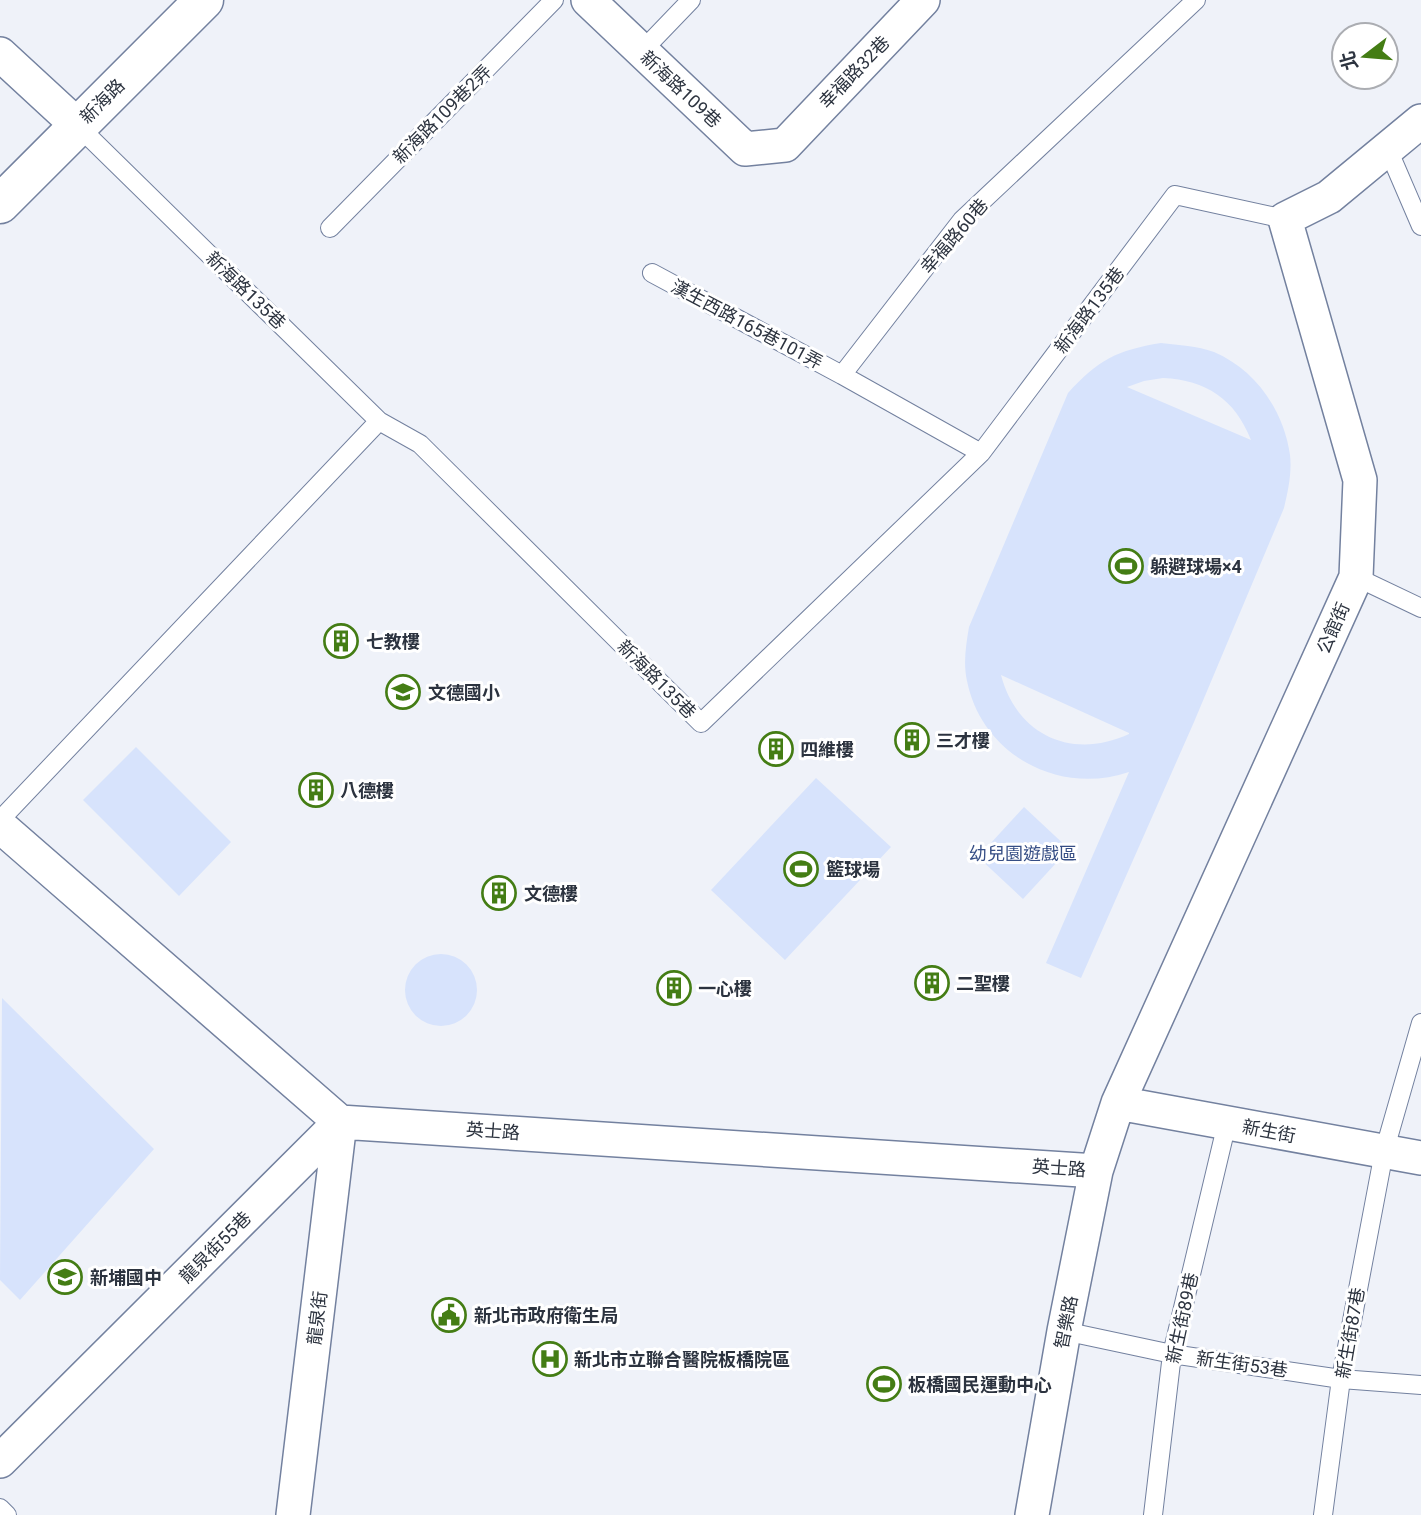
<svg xmlns="http://www.w3.org/2000/svg" width="1421" height="1515" font-family="Roboto,'Noto Sans TC',sans-serif">
	<style>
		.green { fill: #d7e3fc; fill-rule: evenodd }
		.lines { fill: none; stroke-linecap: round; stroke-linejoin: round }
		.lane-casing { stroke: #73819f; stroke-width: 20 }
		.street-casing { stroke: #73819f; stroke-width: 36 }
		.secondary-casing { stroke: #73819f; stroke-width: 41 }
		.lane { stroke: #fff; stroke-width: 18 }
		.street { stroke: #fff; stroke-width: 33 }
		.secondary { stroke: #fff; stroke-width: 38 }
		.labels { text-anchor: middle; dominant-baseline: central; stroke-width: 6; stroke-linejoin: round; paint-order: stroke }
		.street-label { font-size: 18px; fill: #2c333f; stroke: #fff }
		.poi-label { font-size: 18px; font-weight: bold; fill: #2c333f; stroke: #fff; text-anchor: start }
		.park-label { font-size: 18px; fill: #364e85; stroke: #fff }
	</style>
	<rect width="100%" height="100%" fill="#eff2f9"/>
	<path class="green" d="M 1161,343 C 1179,345 1197,346 1214,352 C 1256,370 1284,411 1290,455 C 1292,473 1288,491 1284,508 L 1194,722 L 1081,978 L 1046,963 L 1129,772 C 1059,796 982,755 967,681 C 963,663 966,645 969,627 L 1068,393 C 1098,360 1117,350 1161,343 ZM 1163,378 C 1206,380 1235,399 1251,440 L 1127,387 L 1144,381 ZM 1001,675 L 1129,733 L 1129,734 C 1073,760 1017,736 1001,675 Z
		M 136,747 L 231,842 L 179,896 L 83,800 Z
		M 816,778 L 891,847 L 785,960 L 711,890 Z
		M 1024,807 L 1069,849 L 1023,899 L 978,857 Z
		M405 990a36 36 0 1 1 72 0a36 36 0 1 1-72 0Z
		M 2,998 L 154,1149 L 20,1300 L 0,1280 Z"/>
	<g class="lines">
		<g class="lane-casing">
			<path id="lane" d="M 641,52 L 691,0
				M 77,125 L 379,421 L 420,444 L 701,723 L 981,453 L 1175,195 L 1285,219
				M 1387,147 L 1421,226
				M 330,228 L 554,0
				M 652,273 L 842,375
				M 981,453 L 842,375 L 962,220 L 1196,0
				M 1356,577 L 1421,608
				M 0,820 L 379,421
				M 1064,1331 L 1172,1354 L 1341,1379 L 1421,1385
				M 0,1508 L 7,1515
				M 1153,1515 L 1172,1354 L 1227,1123
				M 1323,1515 L 1341,1379 L 1384,1152 L 1421,1023"/>
		</g>
		<g class="street-casing">
			<path id="street" d="M 588,0 L 745,149 L 785,145 L 923,0
				M 0,54 L 77,125
				M 0,826 L 340,1122 L 1096,1171
				M 1118,1103 L 1421,1158
				M 0,1461 L 340,1122
				M 293,1515 L 340,1122
				M 1032,1515 L 1064,1331 L 1096,1171 L 1118,1103 L 1356,577 L 1360,480 L 1285,219 L 1329,197 L 1421,121"/>
		</g>
		<g class="secondary-casing">
			<path id="secondary" d="M 0,204 L 204,0"/>
		</g>
		<use href="#lane" class="lane"/>
		<use href="#street" class="street"/>
		<use href="#secondary" class="secondary"/>
	</g>
	<defs>
		<g id="stadium-ring" transform="scale(1.75)"><circle r="9.5" fill="#fff" stroke="#447d14" stroke-width="1.5"/><path d="M0-5a6.5 5 0 1 0 0 10a6.5 5 0 1 0 0-10ZM-3.5-1.8h7v3.6h-7Z" fill="#447d14"/></g>
		<g id="building-ring" transform="scale(1.75)"><circle r="9.5" fill="#fff" stroke="#447d14" stroke-width="1.5"/><path d="M-4-6H4V6H1V3H-1V6H-4ZM-2.5-4.3h1.7v1.8h-1.7ZM.8-4.3h1.7v1.8H.8ZM-2.5-1h1.7V.8h-1.7ZM.8-1h1.7V.8H.8Z" fill="#447d14"/></g>
		<g id="school-ring" transform="scale(1.75)"><circle r="9.5" fill="#fff" stroke="#447d14" stroke-width="1.5"/><path d="M0-5L7-2L0 1L-7-2ZM-4 1L0 2.5L4 1V4Q0 6-4 4Z" fill="#447d14"/></g>
		<g id="civic-ring" transform="scale(1.75)"><circle r="9.5" fill="#fff" stroke="#447d14" stroke-width="1.5"/><path d="M-.6-6.5H3V-4.5H.6V-3L4-1V1h2V6H-6V1h2V-1L-.6-3ZM-1.2 2.5V6h2.4V2.5Z" fill="#447d14"/></g>
		<g id="hospital-ring" transform="scale(1.75)"><circle r="9.5" fill="#fff" stroke="#447d14" stroke-width="1.5"/><path d="M-5-5h3v3.5h4V-5h3V5h-3V1.5h-4V5h-3Z" fill="#447d14"/></g>
	</defs>
	<g fill-rule="evenodd">
		<use href="#stadium-ring" x="1126" y="566"/>
		<use href="#building-ring" x="341" y="641"/>
		<use href="#school-ring" x="403" y="692"/>
		<use href="#building-ring" x="912" y="740"/>
		<use href="#building-ring" x="776" y="749"/>
		<use href="#building-ring" x="316" y="790"/>
		<use href="#stadium-ring" x="801" y="869"/>
		<use href="#building-ring" x="499" y="893"/>
		<use href="#building-ring" x="932" y="983"/>
		<use href="#building-ring" x="674" y="988"/>
		<use href="#school-ring" x="65" y="1277"/>
		<use href="#civic-ring" x="449" y="1315"/>
		<use href="#hospital-ring" x="550" y="1359"/>
		<use href="#stadium-ring" x="884" y="1384"/>
	</g>
	<g class="labels">
		<g class="street-label">
			<text transform="translate(854 72) rotate(-46)">幸福路32巷</text>
			<text transform="translate(681 89) rotate(43)">新海路109巷</text>
			<text transform="translate(102 101) rotate(-45)">新海路</text>
			<text transform="translate(442 114) rotate(-45)">新海路109巷2弄</text>
			<text transform="translate(954 236) rotate(-49)">幸福路60巷</text>
			<text transform="translate(246 290) rotate(44)">新海路135巷</text>
			<text transform="translate(1089 310) rotate(-53)">新海路135巷</text>
			<text transform="translate(747 324) rotate(28)">漢生西路165巷101弄</text>
			<text transform="translate(1333 628) rotate(-66)">公館街</text>
			<text transform="translate(657 679) rotate(45)">新海路135巷</text>
			<text transform="translate(493 1131) rotate(4)">英士路</text>
			<text transform="translate(1269 1131) rotate(11)">新生街</text>
			<text transform="translate(1059 1168) rotate(4)">英士路</text>
			<text transform="translate(215 1247) rotate(-45)">龍泉街55巷</text>
			<text transform="translate(317 1318) rotate(-83)">龍泉街</text>
			<text transform="translate(1182 1318) rotate(-78)">新生街89巷</text>
			<text transform="translate(1066 1322) rotate(-79)">智樂路</text>
			<text transform="translate(1350 1333) rotate(-80)">新生街87巷</text>
			<text transform="translate(1242 1364) rotate(8)">新生街53巷</text>
		</g>
		<g class="poi-label">
			<text x="1150" y="566">躲避球場×4</text>
			<text x="366" y="641">七教樓</text>
			<text x="428" y="692">文德國小</text>
			<text x="936" y="740">三才樓</text>
			<text x="800" y="749">四維樓</text>
			<text x="340" y="790">八德樓</text>
			<text x="826" y="869">籃球場</text>
			<text x="524" y="893">文德樓</text>
			<text x="956" y="983">二聖樓</text>
			<text x="698" y="988">一心樓</text>
			<text x="90" y="1277">新埔國中</text>
			<text x="474" y="1315">新北市政府衛生局</text>
			<text x="574" y="1359">新北市立聯合醫院板橋院區</text>
			<text x="908" y="1384">板橋國民運動中心</text>
		</g>
		<g class="park-label">
			<text x="1023" y="853">幼兒園遊戲區</text>
		</g>
	</g>
	<g transform="translate(1365 56) rotate(254)"><circle r="33" fill="#ffffff" stroke="#abadb2" stroke-width="2"/>
	<path d="M0-5L12 26L0 18L-12 26Z" fill="#447d14"/>
	<text y="-10" font-size="19" font-weight="bold" text-anchor="middle" fill="#2c333f">北</text>
	</g>
</svg>
